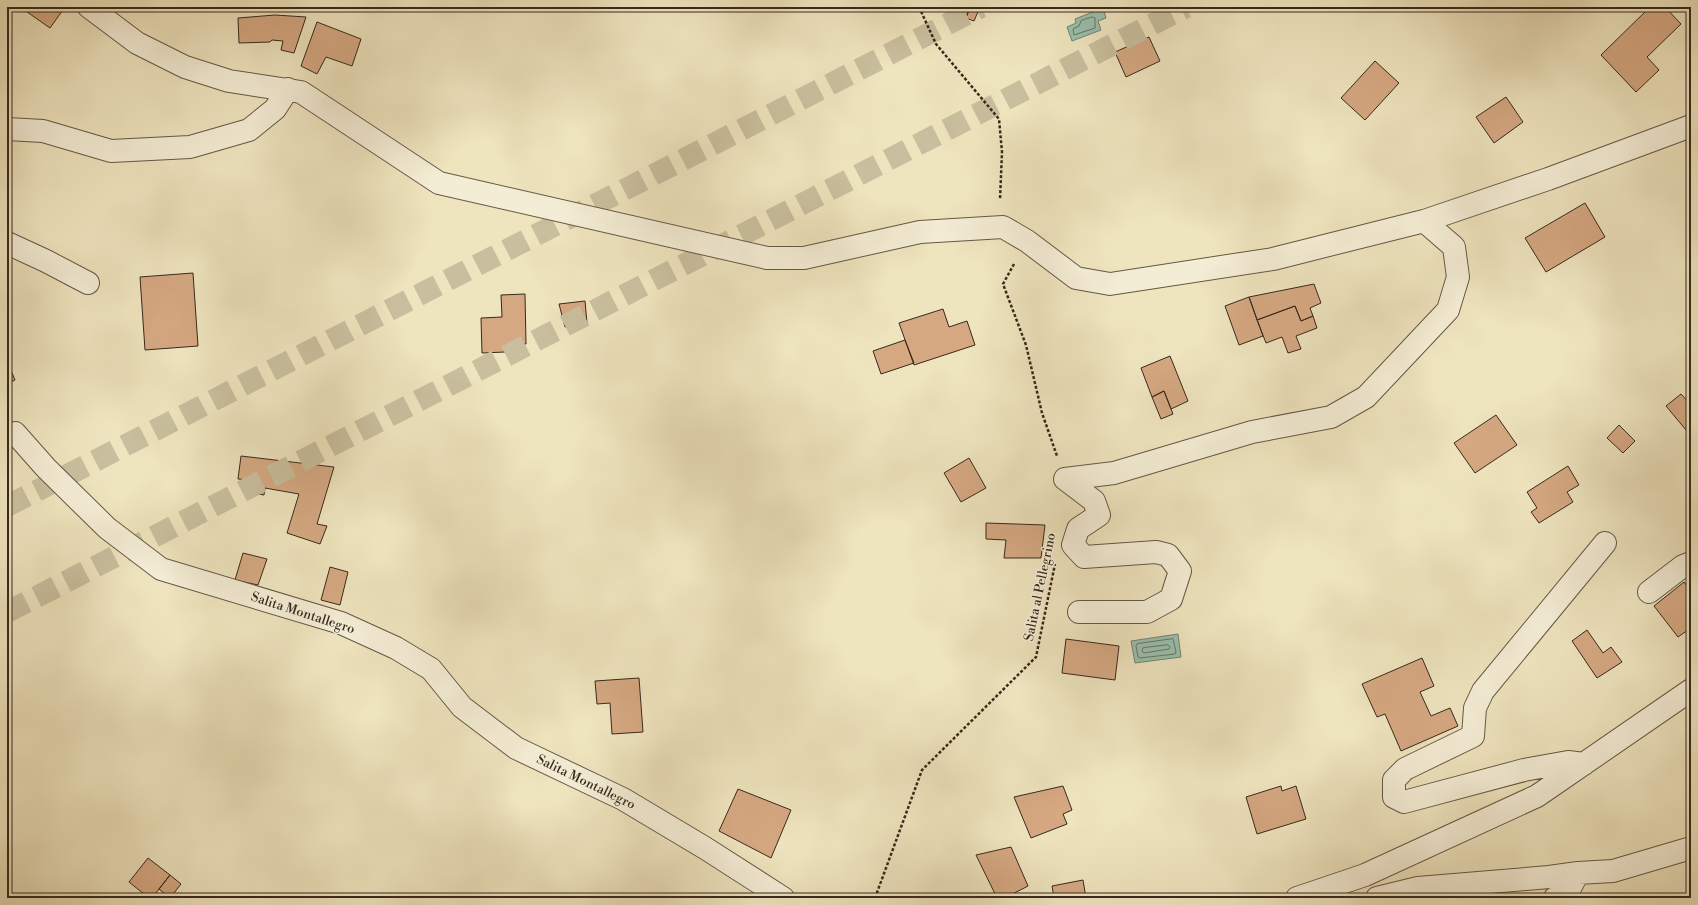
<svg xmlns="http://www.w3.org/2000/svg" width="1698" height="905" font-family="'Libre Bodoni',serif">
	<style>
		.water { fill: #9abfad; stroke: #728373 }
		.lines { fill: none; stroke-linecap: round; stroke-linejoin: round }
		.shore { stroke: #687464; stroke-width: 1 }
		.building { fill: #d5a882; stroke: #37291c }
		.highway-tunnel { stroke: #c9bf9e; stroke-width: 22; stroke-dasharray: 22 11; stroke-linecap: butt }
		.minor-casing { stroke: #655844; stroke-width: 24 }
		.path { stroke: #37291c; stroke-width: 2.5; stroke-dasharray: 3 2; stroke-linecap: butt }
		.minor { stroke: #f4edd5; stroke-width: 22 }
		.labels { text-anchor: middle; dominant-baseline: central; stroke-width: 3; stroke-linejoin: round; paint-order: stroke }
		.street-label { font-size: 13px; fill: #37291c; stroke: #f4edd5 }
	</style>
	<rect width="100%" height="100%" fill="#eee4be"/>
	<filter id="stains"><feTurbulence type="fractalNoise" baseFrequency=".005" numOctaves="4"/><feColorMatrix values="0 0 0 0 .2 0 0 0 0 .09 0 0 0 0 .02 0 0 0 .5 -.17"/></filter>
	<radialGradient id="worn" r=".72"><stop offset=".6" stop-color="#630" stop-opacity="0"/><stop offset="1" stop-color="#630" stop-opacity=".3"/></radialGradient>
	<path class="water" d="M 1103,8 L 1106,18 L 1098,21 L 1101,30 L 1072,41 L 1067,27 L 1076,23 L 1075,19 Z
		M 1178,634 L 1181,657 L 1135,663 L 1131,641 Z"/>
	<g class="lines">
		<path class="shore" d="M 1092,17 L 1095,18 L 1095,28 L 1074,35 L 1073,29 L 1079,26 L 1081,21 Z
			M 1173,639 L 1176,652 L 1175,654 L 1140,658 L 1138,657 L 1136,646 L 1137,644 Z
			M 1168,645 L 1170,647 L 1169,649 L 1144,653 L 1142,651 L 1143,648 Z"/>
	</g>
	<path class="building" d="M 20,7 L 65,7 L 50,28 Z
		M 940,7 L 970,7 L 966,18 Z
		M 970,7 L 980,7 L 974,21 L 966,18 Z
		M 1650,7 L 1665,7 L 1681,24 L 1647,57 L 1659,70 L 1636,92 L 1601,55 Z
		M 275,15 L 306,17 L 294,53 L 281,50 L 283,41 L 272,40 L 270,42 L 239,43 L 238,18 Z
		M 317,22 L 361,39 L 352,66 L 326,57 L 317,74 L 301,66 Z
		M 1149,37 L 1160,61 L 1126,77 L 1115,52 Z
		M 1375,61 L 1399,83 L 1365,120 L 1341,98 Z
		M 1506,97 L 1523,122 L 1494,143 L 1476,117 Z
		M 1585,203 L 1605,237 L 1546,272 L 1525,238 Z
		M 193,273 L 198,346 L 145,350 L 140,277 Z
		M 1314,284 L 1321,303 L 1310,308 L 1313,316 L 1301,321 L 1295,306 L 1257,320 L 1249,297 Z
		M 525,294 L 526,344 L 504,345 L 505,352 L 482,353 L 481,318 L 502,317 L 501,295 Z
		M 1249,297 L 1263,336 L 1239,345 L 1225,306 Z
		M 585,301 L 587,323 L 565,327 L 559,304 Z
		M 1295,306 L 1301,321 L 1313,316 L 1317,328 L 1296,336 L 1301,349 L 1288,353 L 1282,337 L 1266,343 L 1257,320 Z
		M 943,309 L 949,327 L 967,321 L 975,345 L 914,365 L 899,323 Z
		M 905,340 L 914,363 L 881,374 L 873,351 Z
		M 1170,356 L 1188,401 L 1171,409 L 1164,391 L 1152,397 L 1141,368 Z
		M 7,361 L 15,380 L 7,384 Z
		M 1164,391 L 1173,414 L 1161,419 L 1152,397 Z
		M 1681,394 L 1691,405 L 1691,436 L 1666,406 Z
		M 1496,415 L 1517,445 L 1475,473 L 1454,443 Z
		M 1619,425 L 1635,441 L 1623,453 L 1607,438 Z
		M 241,456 L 334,467 L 317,524 L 327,526 L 320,544 L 287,533 L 299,494 L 265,488 L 264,495 L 247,492 L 248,480 L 238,479 Z
		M 969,458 L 986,488 L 961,502 L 944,473 Z
		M 1568,466 L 1579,485 L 1567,492 L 1573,502 L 1539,523 L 1531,512 L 1537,508 L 1527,492 Z
		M 986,523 L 1045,525 L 1041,558 L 1004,558 L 1006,540 L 986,539 Z
		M 243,553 L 267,559 L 258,585 L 235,580 Z
		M 330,567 L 348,572 L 340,605 L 321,600 Z
		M 1684,582 L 1691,591 L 1691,634 L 1688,630 L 1678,637 L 1654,606 Z
		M 1587,630 L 1603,653 L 1611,647 L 1622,662 L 1597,678 L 1572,641 Z
		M 1066,639 L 1119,646 L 1115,680 L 1062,673 Z
		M 1422,658 L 1434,686 L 1420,692 L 1431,716 L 1450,708 L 1458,726 L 1401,751 L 1385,714 L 1377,717 L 1362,684 Z
		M 639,678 L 643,732 L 612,734 L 610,703 L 597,704 L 595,681 Z
		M 1063,786 L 1072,810 L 1063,814 L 1067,824 L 1031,838 L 1014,797 Z
		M 1281,786 L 1282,791 L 1296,786 L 1306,819 L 1257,834 L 1246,797 Z
		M 738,789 L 791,810 L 771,858 L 719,831 Z
		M 1011,847 L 1028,886 L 1005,898 L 997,898 L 976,855 Z
		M 148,858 L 170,875 L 152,898 L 149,898 L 129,882 Z
		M 170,875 L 181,884 L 170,898 L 159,889 Z
		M 1083,880 L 1086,898 L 1054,898 L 1052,886 Z"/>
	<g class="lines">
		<path class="highway-tunnel" d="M 7,506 L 981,7
			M 7,612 L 1186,7"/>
		<g class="minor-casing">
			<path id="minor" d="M 89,7 L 137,43 L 185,67 L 229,81 L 301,92 L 439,183 L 767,258 L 804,258 L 920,232 L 1003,227 L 1027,241 L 1076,278 L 1110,284 L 1273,259 L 1424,221 L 1548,179 L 1691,126
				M 7,129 L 43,131 L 111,151 L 190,147 L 249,130 L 275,109 L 288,89
				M 7,243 L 46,261 L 88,283
				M 15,433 L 46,468 L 107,528 L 161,569 L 341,623 L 396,648 L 431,669 L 462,707 L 516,748 L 623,799 L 705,848 L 783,898
				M 1649,592 L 1683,566 L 1691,563
				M 1079,612 L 1147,612 L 1171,599 L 1180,571 L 1168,555 L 1156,552 L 1084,557 L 1073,545 L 1078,529 L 1099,515 L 1094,501 L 1065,479 L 1114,473 L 1252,432 L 1331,417 L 1366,397 L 1448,310 L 1458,277 L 1454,247 L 1424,221
				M 1584,764 L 1568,762 L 1524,770 L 1404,802 L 1394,797 L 1394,780 L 1405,769 L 1473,736 L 1475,708 L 1483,691 L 1605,543
				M 1297,898 L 1365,875 L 1537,796 L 1691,690
				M 1377,898 L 1418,888 L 1549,877 L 1578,873 L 1613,871 L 1691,848
				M 1555,898 L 1569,890 L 1578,873"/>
		</g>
		<path class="path" d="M 919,7 L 936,44 L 999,119 L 1002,152 L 1000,200
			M 1014,264 L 1003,284 L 1026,345 L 1042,413 L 1057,456
			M 875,898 L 922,770 L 1036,657 L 1055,564"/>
		<use href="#minor" class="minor"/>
	</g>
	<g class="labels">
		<g class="street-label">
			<text transform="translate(1040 587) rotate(-78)">Salita al Pellegrino</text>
			<text transform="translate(303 613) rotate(18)">Salita Montallegro</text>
			<text transform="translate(586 782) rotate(26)">Salita Montallegro</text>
		</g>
	</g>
	<rect width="1698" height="905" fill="none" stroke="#eee4be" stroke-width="24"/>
	<rect x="8" y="8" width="1682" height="889" fill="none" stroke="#37291c" stroke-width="2"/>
	<rect x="12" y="12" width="1674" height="881" fill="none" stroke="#37291c"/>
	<rect width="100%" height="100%" filter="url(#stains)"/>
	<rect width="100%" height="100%" fill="url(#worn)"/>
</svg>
